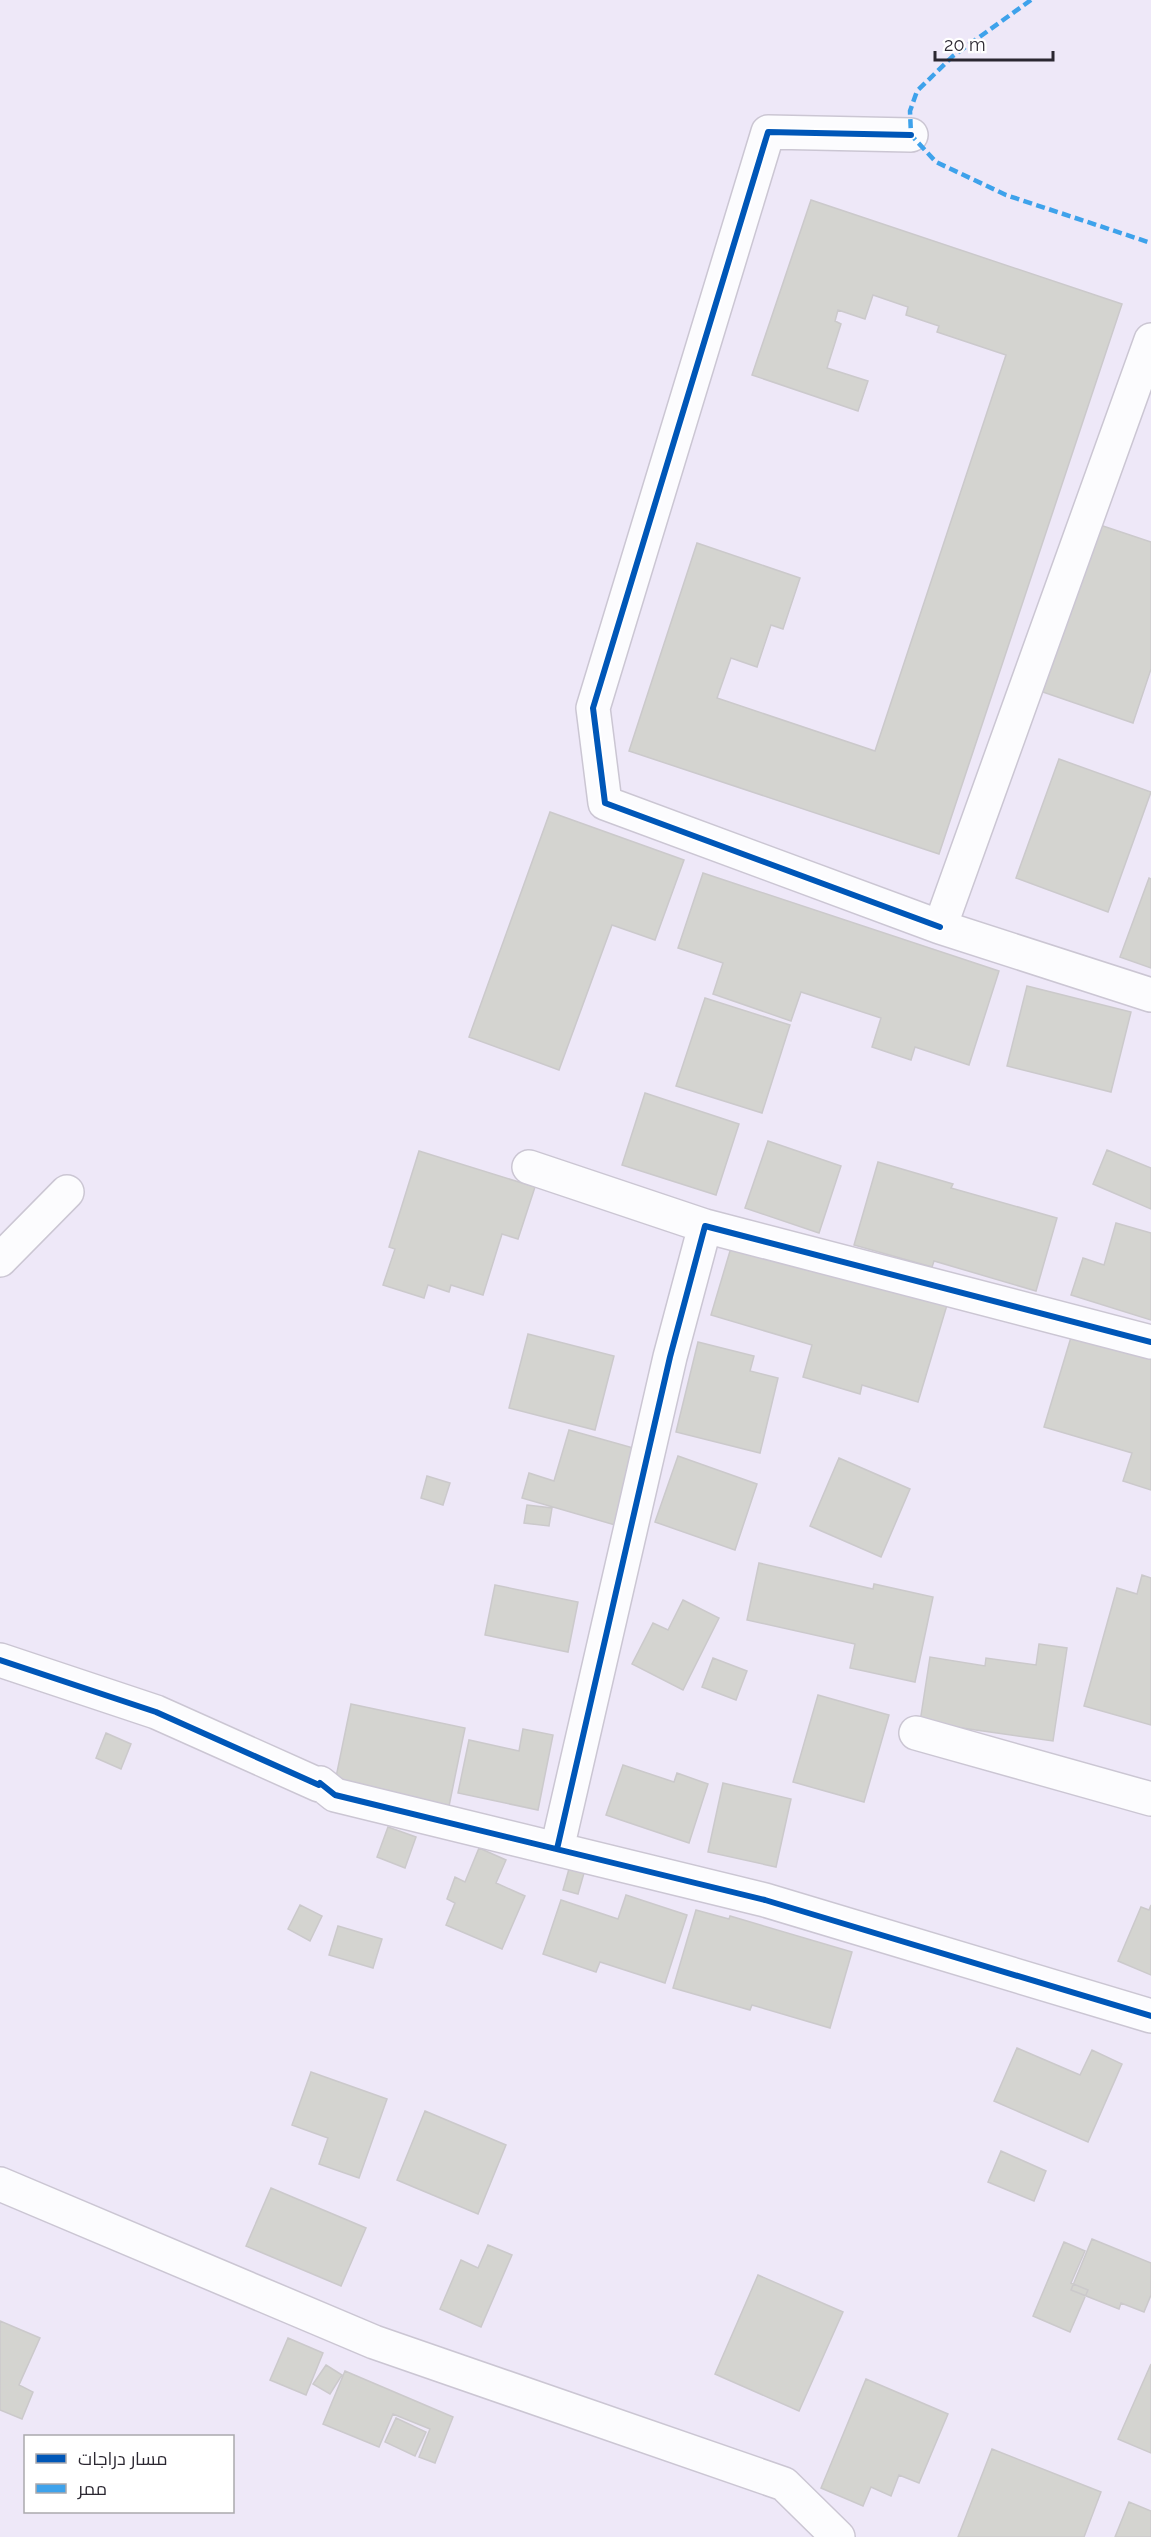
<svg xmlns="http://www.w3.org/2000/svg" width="1151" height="2537" font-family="Raleway,Cairo,sans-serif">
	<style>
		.building { fill: #d4d4d0; stroke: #cbc9cb; stroke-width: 1.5 }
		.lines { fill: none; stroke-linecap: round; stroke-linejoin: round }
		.street-casing { stroke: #cbc6d3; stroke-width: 36 }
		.street { stroke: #fcfcfe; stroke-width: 33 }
		.quiet { stroke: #3ea2eb; stroke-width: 4.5; stroke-dasharray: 9 4.5; stroke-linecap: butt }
		.cycleway-casing { stroke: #fff; stroke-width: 10 }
		.cycleway { stroke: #0057b8; stroke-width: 6 }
	</style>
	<rect width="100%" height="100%" fill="#eee8f8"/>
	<path class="building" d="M 811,200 L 1122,304 L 939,854 L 629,751 L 697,543 L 800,578 L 783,629 L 771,625 L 757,667 L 731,658 L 717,698 L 875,751 L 1006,355 L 937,332 L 939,326 L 906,315 L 908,307 L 873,295 L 865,319 L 838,310 L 835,321 L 841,324 L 827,368 L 868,381 L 858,411 L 752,375 Z
		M 1097,524 L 1151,542 L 1151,669 L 1133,723 L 1040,691 Z
		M 1059,759 L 1151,792 L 1108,912 L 1016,878 Z
		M 550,812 L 684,860 L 655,940 L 612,925 L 559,1070 L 469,1037 Z
		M 703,873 L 999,971 L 969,1065 L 915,1047 L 911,1060 L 872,1047 L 881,1018 L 801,992 L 791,1021 L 713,994 L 723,963 L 678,948 Z
		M 1149,878 L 1151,879 L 1151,968 L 1120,957 Z
		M 1027,986 L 1131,1012 L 1111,1092 L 1007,1066 Z
		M 705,998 L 790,1025 L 762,1113 L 676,1086 Z
		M 645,1093 L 739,1124 L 716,1195 L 622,1165 Z
		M 768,1141 L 841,1166 L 819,1233 L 745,1208 Z
		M 1107,1150 L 1151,1168 L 1151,1209 L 1093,1184 Z
		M 419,1151 L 535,1187 L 518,1239 L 502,1234 L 483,1295 L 451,1285 L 449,1292 L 428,1285 L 424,1298 L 383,1285 L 395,1249 L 389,1247 Z
		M 878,1162 L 953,1184 L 951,1188 L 1057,1218 L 1036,1291 L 934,1261 L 932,1267 L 854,1245 Z
		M 1116,1223 L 1151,1233 L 1151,1320 L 1071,1295 L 1083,1258 L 1104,1265 Z
		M 733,1241 L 947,1305 L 918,1402 L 862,1385 L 860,1394 L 803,1377 L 812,1345 L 711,1315 Z
		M 528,1334 L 614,1356 L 595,1430 L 509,1408 Z
		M 1072,1334 L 1151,1358 L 1151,1490 L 1123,1481 L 1132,1453 L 1044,1427 Z
		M 698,1342 L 754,1356 L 750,1371 L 778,1378 L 760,1453 L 676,1432 Z
		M 569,1430 L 644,1451 L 622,1527 L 522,1498 L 529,1473 L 554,1481 Z
		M 678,1456 L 757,1484 L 735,1550 L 655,1522 Z
		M 839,1458 L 910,1489 L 881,1557 L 810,1526 Z
		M 427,1476 L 450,1483 L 443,1505 L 421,1498 Z
		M 527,1505 L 552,1508 L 549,1526 L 524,1523 Z
		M 759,1563 L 873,1589 L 874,1584 L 933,1597 L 915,1682 L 850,1668 L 855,1644 L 747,1620 Z
		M 1142,1575 L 1151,1578 L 1151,1725 L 1084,1706 L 1117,1588 L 1137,1594 Z
		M 495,1585 L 578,1602 L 568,1652 L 485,1635 Z
		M 683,1600 L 719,1618 L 683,1690 L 632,1664 L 653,1623 L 668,1630 Z
		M 1039,1644 L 1067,1648 L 1053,1741 L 920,1722 L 930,1657 L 985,1666 L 986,1658 L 1036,1665 Z
		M 713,1658 L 747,1671 L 736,1700 L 702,1687 Z
		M 818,1695 L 889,1715 L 864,1802 L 793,1782 Z
		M 351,1704 L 465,1728 L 449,1806 L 335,1782 Z
		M 523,1729 L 553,1735 L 538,1810 L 458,1793 L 469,1740 L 519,1751 Z
		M 106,1733 L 131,1744 L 121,1769 L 96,1758 Z
		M 623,1765 L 674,1782 L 677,1773 L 708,1784 L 689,1843 L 606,1815 Z
		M 723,1783 L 791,1799 L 776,1867 L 708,1852 Z
		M 388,1827 L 416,1837 L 405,1868 L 377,1857 Z
		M 479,1848 L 506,1860 L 496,1883 L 525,1896 L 502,1949 L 446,1925 L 455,1903 L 447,1899 L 455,1877 L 465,1882 Z
		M 571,1862 L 586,1866 L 578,1894 L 563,1890 Z
		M 626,1895 L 687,1915 L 665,1983 L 600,1962 L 596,1972 L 543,1954 L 561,1900 L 618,1919 Z
		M 300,1905 L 322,1916 L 310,1941 L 288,1929 Z
		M 1151,1905 L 1151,1975 L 1118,1961 L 1141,1907 L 1149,1910 Z
		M 696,1910 L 729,1919 L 730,1916 L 852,1952 L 830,2028 L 752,2005 L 750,2010 L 673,1988 Z
		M 338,1926 L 382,1939 L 373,1968 L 329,1955 Z
		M 1017,2048 L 1080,2075 L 1092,2050 L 1122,2064 L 1088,2142 L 994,2101 Z
		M 311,2072 L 387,2099 L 359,2178 L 319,2164 L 328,2138 L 292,2125 Z
		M 425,2111 L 506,2145 L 478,2214 L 397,2180 Z
		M 1001,2151 L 1046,2171 L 1034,2201 L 988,2182 Z
		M 271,2188 L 366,2228 L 341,2286 L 246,2246 Z
		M 1092,2239 L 1151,2263 L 1151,2295 L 1144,2312 L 1121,2303 L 1119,2309 L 1071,2290 Z
		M 1064,2242 L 1085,2251 L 1071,2283 L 1088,2290 L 1070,2332 L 1033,2316 Z
		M 488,2245 L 512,2255 L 481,2327 L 440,2309 L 461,2260 L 478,2268 Z
		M 758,2275 L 843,2312 L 799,2411 L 715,2374 Z
		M 0,2321 L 40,2338 L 19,2385 L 33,2392 L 22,2419 L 0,2410 Z
		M 288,2338 L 323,2353 L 306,2395 L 270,2380 Z
		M 1151,2364 L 1151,2453 L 1118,2439 Z
		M 326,2365 L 342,2375 L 330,2394 L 313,2384 Z
		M 345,2371 L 453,2417 L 435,2463 L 419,2457 L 430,2429 L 393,2414 L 379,2447 L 323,2424 Z
		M 866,2379 L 948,2414 L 919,2483 L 899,2475 L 891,2496 L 871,2487 L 863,2506 L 821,2488 Z
		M 396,2418 L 426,2432 L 415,2456 L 385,2442 Z
		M 992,2449 L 1101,2492 L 1084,2537 L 958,2537 Z
		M 1129,2502 L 1151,2511 L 1151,2537 L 1115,2537 Z"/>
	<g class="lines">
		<g class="street-casing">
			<path id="street" d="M 911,135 L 768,132 L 593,708 L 605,803 L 940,927
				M 1151,340 L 940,927 L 1151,995
				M 529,1167 L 705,1226
				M 0,1260 L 67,1192
				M 0,1660 L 156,1712 L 319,1785 L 320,1783 L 335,1795 L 765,1900 L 1151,2016
				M 916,1733 L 1151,1799
				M 557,1849 L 670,1357 L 705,1226 L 1151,1342
				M 0,2184 L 374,2342 L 784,2484 L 838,2537"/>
		</g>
		<use href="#street" class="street"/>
		<path class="quiet" d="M 1031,0 L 953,56 L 917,91 L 910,111 L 911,135 L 936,162 L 1006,195 L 1151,243"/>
		<g class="cycleway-casing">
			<path id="cycleway" d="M 911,135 L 768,132 L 593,708 L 605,803 L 940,927
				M 0,1660 L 156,1712 L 319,1785 L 320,1783 L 335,1795 L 765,1900 L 1151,2016
				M 557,1849 L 670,1357 L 705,1226 L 1151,1342"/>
		</g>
		<use href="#cycleway" class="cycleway"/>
	</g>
	<rect x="24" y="2435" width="210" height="78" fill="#ffffff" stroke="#aaa9ad" stroke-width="1.5"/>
	<rect x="36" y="2454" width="30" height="9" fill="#0057b8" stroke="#aaa9ad" stroke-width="1.5"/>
	<text x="78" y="2465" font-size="18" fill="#2b2731">مسار دراجات</text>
	<rect x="36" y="2484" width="30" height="9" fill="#3ea2eb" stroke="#aaa9ad" stroke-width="1.5"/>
	<text x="78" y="2495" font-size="18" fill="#2b2731">ممر</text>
	<path d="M935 51v9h118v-9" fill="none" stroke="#2b2731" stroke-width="3"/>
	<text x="944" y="51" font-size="18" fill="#2b2731" stroke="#ffffff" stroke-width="4.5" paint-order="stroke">20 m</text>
</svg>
